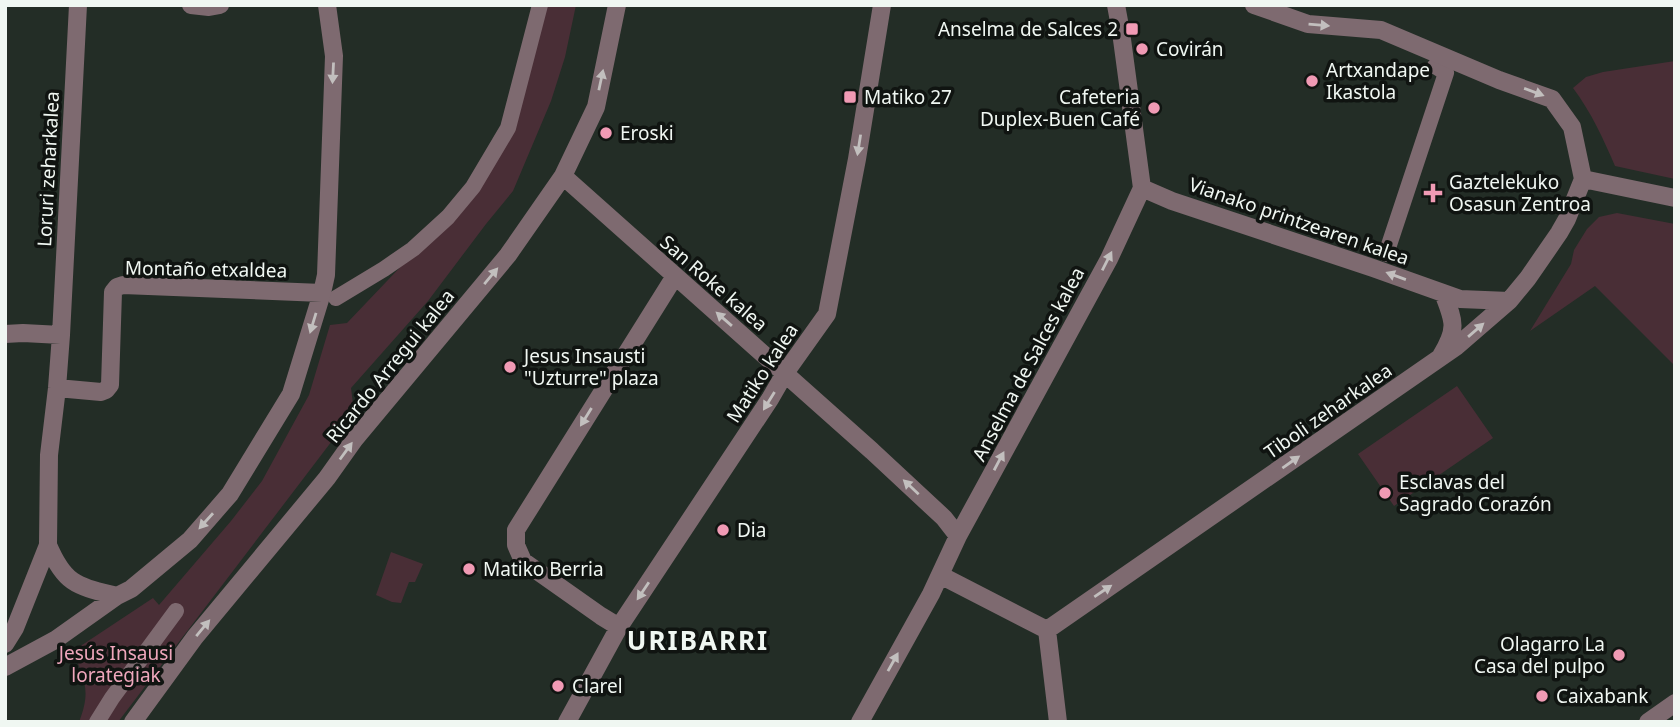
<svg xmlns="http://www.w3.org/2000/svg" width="1680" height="727" font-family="'Noto Sans',sans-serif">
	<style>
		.green { fill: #492e36 }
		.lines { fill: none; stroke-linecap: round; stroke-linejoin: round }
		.pedestrian { stroke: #7e6a70; stroke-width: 16 }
		.minor { stroke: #7e6a70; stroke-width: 18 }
		.oneway { fill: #c2bfbe }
		.poi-dot { fill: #f09ab4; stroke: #101411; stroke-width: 2.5 }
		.labels { text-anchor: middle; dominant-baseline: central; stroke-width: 7; stroke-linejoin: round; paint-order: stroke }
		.poi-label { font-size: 19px; fill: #f0f7f2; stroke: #101411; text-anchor: start }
		.street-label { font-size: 19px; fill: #f0f7f2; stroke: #101411 }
		.park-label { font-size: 19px; fill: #efa7bc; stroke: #101411 }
		.district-label { font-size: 26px; font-weight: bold; letter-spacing: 2px; fill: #f0f7f2; stroke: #101411 }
	</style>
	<rect width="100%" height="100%" fill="#232d26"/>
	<path class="green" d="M 542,5 L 576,5 L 565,57 L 551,101 L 513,191 L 486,224 L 428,301 L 351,388 L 354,412 L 118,722 L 79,722 C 91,691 85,681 73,651 L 153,598 L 159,605 L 231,521 L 262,481 L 309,395 L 330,325 L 347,323 L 448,217 L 497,148 Z
		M 1675,61 L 1675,179 L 1615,166 C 1603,138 1591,112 1573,88 L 1586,77 L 1603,72 Z
		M 1617,213 L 1675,224 L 1675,366 L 1595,286 L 1530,331 L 1571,264 L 1574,250 L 1587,229 L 1599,217 Z
		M 1457,386 L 1493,438 L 1394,506 L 1358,454 Z
		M 391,552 L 423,564 L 415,582 L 409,582 L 401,603 L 392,602 L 376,595 Z"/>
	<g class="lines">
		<path class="pedestrian" d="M 1386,254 L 1446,73 L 1435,66
			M 336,298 L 384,269 L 413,249 L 448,217 L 473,187 L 508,128 L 540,5
			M 97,722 L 112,698 L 176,611"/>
		<path class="minor" d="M 191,5 L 209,7 L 220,5
			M 1254,5 L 1308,24 L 1381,30 L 1499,80 L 1552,99 L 1572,127 L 1583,179
			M 563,176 L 872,451 L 944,518 L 958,536
			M 1583,179 L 1675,198
			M 1142,188 L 1172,201 L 1373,268 L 1460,299 L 1509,301
			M 5,334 L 23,333 L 61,335
			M 1441,356 C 1458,328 1454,321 1443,293
			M 57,388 L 101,392 L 106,390 L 110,385 L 113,292 L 117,287 L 123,285 L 322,293
			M 48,545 C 65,585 77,586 117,596
			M 940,575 L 1047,630
			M 619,627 L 601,616 L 523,561 L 516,545 L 516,530 L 675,276
			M 1047,630 L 1457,346 L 1509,301 L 1528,278 L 1559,233 L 1567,219 L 1583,179
			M 1047,630 L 1058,722
			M 5,644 L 15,628 L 48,545 L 49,455 L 57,388 L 61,335 L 78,5
			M 5,667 L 55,640 L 117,596 L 131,589 L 190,540 L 230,494 L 291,394 L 322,293 L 326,275 L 334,56 L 327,5
			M 133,722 L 195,637 L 327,478 L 354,440 L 508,255 L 563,176 L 596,107 L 617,5
			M 567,722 L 619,627 L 770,399 L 785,373 L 827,314 L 857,159 L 882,5
			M 860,722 L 931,594 L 958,536 L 1109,259 L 1142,188 L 1121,32 L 1116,5
			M 1648,722 L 1675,703"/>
	</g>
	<defs><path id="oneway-solid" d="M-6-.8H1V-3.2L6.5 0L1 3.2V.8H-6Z" transform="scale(1.75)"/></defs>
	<g class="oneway">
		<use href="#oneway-solid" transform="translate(1319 25) rotate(5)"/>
		<use href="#oneway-solid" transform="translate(333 73) rotate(93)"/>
		<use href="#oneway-solid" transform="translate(601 80) rotate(-78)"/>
		<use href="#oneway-solid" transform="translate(1534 92) rotate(20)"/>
		<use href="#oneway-solid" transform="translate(859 145) rotate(99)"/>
		<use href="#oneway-solid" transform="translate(1107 261) rotate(-63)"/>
		<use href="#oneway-solid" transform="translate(491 276) rotate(-50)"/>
		<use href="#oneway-solid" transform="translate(1396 276) rotate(-160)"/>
		<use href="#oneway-solid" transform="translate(724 319) rotate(-139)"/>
		<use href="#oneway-solid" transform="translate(313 323) rotate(107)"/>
		<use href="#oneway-solid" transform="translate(1476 330) rotate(-41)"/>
		<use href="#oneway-solid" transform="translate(769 401) rotate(122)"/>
		<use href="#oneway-solid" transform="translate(586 417) rotate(122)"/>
		<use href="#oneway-solid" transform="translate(346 451) rotate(-54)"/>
		<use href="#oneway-solid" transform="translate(999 461) rotate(-62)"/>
		<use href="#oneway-solid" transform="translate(1291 462) rotate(-35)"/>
		<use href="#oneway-solid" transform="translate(911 487) rotate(-137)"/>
		<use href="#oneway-solid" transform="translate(206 521) rotate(132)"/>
		<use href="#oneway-solid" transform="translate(643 591) rotate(124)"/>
		<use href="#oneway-solid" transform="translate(1103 591) rotate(-34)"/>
		<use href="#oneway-solid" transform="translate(203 628) rotate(-50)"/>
		<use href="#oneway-solid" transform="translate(893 662) rotate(-61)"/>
	</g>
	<g class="poi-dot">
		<rect x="1125" y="22" width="14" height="14" rx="3.5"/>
		<circle cx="1142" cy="49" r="7"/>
		<circle cx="1312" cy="81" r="7"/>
		<rect x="843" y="90" width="14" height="14" rx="3.5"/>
		<circle cx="1154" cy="108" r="7"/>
		<circle cx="606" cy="133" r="7"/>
		<path d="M1429.5 182.5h7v7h7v7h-7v7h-7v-7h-7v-7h7z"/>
		<circle cx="510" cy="367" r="7"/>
		<circle cx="1385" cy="493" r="7"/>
		<circle cx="723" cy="530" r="7"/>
		<circle cx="469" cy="569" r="7"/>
		<circle cx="1619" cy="655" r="7"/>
		<circle cx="558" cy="686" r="7"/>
		<circle cx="1542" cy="696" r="7"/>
	</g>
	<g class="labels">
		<g class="poi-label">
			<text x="1118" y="29" text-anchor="end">Anselma de Salces 2</text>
			<text x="1156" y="49">Covirán</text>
			<text x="1326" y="70">Artxandape<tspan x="1326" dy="22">Ikastola</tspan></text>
			<text x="864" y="97">Matiko 27</text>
			<text x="1140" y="97" text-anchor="end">Cafeteria<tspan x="1140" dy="22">Duplex-Buen Café</tspan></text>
			<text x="620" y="133">Eroski</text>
			<text x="1449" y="182">Gaztelekuko<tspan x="1449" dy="22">Osasun Zentroa</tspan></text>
			<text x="524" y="356">Jesus Insausti<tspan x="524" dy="22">"Uzturre" plaza</tspan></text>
			<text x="1399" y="482">Esclavas del<tspan x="1399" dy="22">Sagrado Corazón</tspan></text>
			<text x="737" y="530">Dia</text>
			<text x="483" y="569">Matiko Berria</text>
			<text x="1605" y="644" text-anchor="end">Olagarro La<tspan x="1605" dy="22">Casa del pulpo</tspan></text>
			<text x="572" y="686">Clarel</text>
			<text x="1556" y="696">Caixabank</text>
		</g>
		<g class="street-label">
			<text transform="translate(48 169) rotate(-87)">Loruri zeharkalea</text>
			<text transform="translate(1299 221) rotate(19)">Vianako printzearen kalea</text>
			<text transform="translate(206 269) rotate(1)">Montaño etxaldea</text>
			<text transform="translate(714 283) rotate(41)">San Roke kalea</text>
			<text transform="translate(1028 364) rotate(-62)">Anselma de Salces kalea</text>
			<text transform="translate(390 366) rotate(-51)">Ricardo Arregui kalea</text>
			<text transform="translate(762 373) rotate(-57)">Matiko kalea</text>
			<text transform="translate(1328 411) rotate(-35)">Tiboli zeharkalea</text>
		</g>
		<g class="park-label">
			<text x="116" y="653">Jesús Insausi<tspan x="116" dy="22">lorategiak</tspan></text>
		</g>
		<g class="district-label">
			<text x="698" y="640">URIBARRI</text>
		</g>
	</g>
	<rect width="1680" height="727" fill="none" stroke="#f0f7f2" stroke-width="14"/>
</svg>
